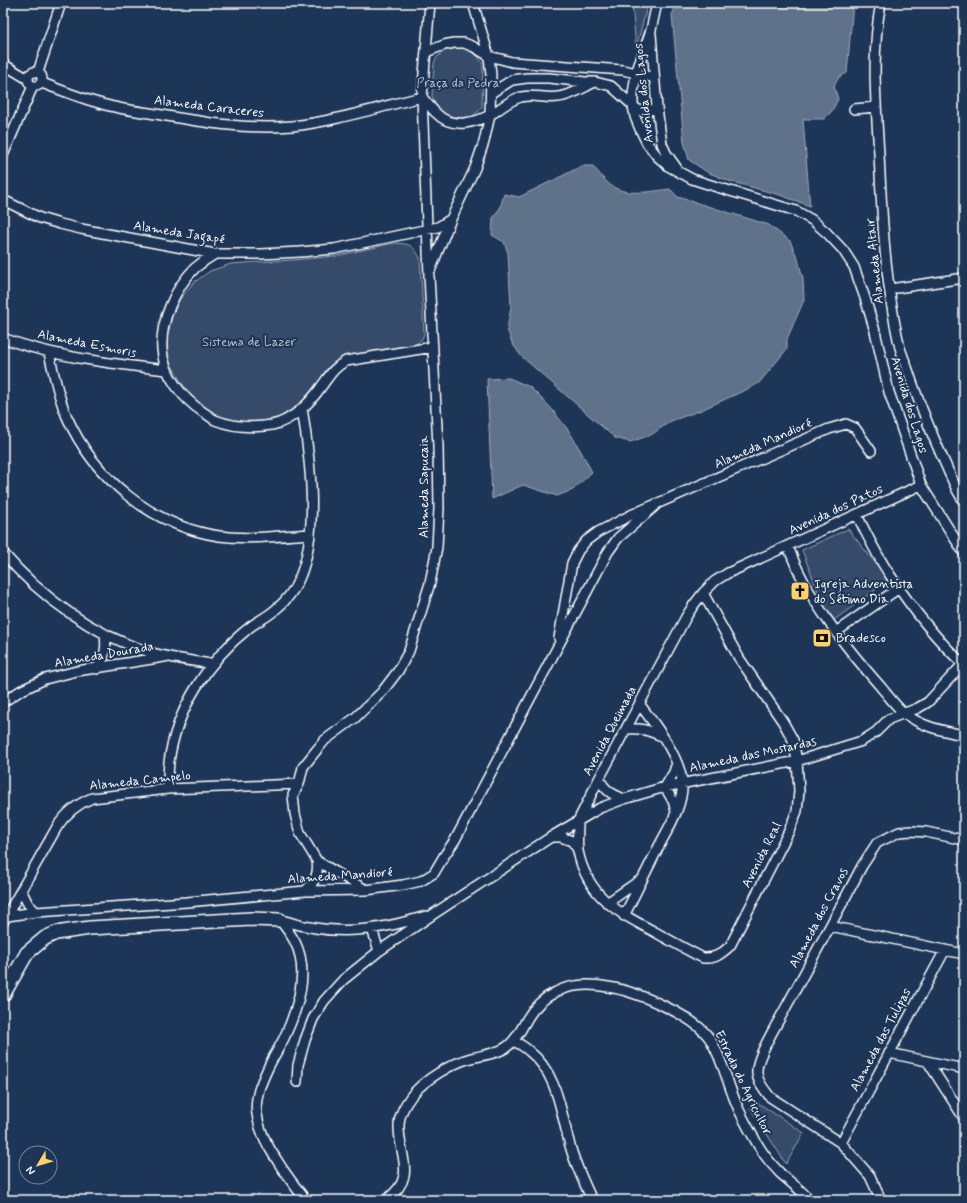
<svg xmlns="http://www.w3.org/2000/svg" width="967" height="1203" font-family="Mynerve,sans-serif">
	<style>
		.green { fill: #364b69; stroke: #9aa5b4 }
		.water { fill: #617289; stroke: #a0aab8 }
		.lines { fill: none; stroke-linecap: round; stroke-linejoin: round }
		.street-casing { stroke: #fff; stroke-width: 12 }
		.secondary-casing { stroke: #fff; stroke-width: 16 }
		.street { stroke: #1d3557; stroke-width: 9 }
		.secondary { stroke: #1d3557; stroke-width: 13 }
		.labels { text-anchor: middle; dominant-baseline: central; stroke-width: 4; stroke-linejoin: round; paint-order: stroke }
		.park-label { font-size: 13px; fill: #b9c0ca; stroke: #1d3557 }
		.street-label { font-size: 13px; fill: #fff; stroke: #1d3557 }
		.poi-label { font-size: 13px; fill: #fff; stroke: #1d3557; text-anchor: start }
	</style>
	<rect width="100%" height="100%" fill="#1d3557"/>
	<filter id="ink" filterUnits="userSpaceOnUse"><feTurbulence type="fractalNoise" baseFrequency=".025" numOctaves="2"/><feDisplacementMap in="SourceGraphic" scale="8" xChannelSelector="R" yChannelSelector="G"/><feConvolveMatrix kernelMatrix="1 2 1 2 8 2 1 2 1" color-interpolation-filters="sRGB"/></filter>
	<g filter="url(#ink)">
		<path class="green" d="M 632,3 L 648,3 L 636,48 Z
			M 462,47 L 476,54 L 483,64 L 482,108 L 472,117 L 455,118 L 438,111 L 432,96 L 434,63 L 437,57 L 446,50 Z
			M 394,243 C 409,244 413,244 420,258 L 424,334 L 422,339 L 415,345 L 340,358 L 333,364 L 300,404 L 278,418 L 257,423 L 235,422 L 216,415 L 196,402 L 181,382 L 168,358 L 167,337 L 172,315 L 180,299 L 193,283 L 210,271 L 231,264 L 257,262 L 293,260 L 336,256 Z
			M 848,529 L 889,580 L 830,623 L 802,550 Z
			M 755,1101 L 804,1133 L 786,1164 L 750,1108 Z"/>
		<path class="water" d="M 677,3 L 853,3 L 847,73 L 839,77 L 834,86 L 838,99 L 832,111 L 824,119 L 803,119 L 810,206 L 780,195 L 729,181 L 707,172 L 689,160 L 684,142 L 672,15 Z
			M 581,166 L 593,166 C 599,173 606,183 615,188 C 631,196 653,191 670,189 L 678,197 L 769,225 L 790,241 L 798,259 L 803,279 L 804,300 L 787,339 L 787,349 L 759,383 L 750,388 L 699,411 L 671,421 L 651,435 L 630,442 L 615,438 L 521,356 L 512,343 L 507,329 L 511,307 L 508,253 L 504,242 L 492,235 L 493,218 L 500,208 L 504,194 L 519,197 L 570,172 Z
			M 509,378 L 530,387 L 550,407 L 569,431 L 583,455 L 592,472 L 573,490 L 557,496 L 523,485 L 492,499 L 487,379 Z"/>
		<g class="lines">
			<g class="street-casing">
				<path id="street" d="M 657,3 L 651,30 L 636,73 L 633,94 L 633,106 L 635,117 L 640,129 L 647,143 L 657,156 L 668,166 L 692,179 L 717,187 L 796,211 L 812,220 L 827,233 L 843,250 L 854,267 L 865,298 L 875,331 L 889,392 L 921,485 L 964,553
					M 881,3 C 871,52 876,104 879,154 C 882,217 885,282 899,344 C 901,353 905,361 908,370 C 921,411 939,451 957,490 L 964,502
					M 651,34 L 657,108 L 662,144 L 666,153 L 676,167
					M 426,52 L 444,45 L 454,43 L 464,43 L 474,47 L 489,56 L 512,62 L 623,70 L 636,73 L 654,78
					M 3,64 L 28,79
					M28 79a7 7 0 1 1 14 0a7 7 0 1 1-14 0Z
					M 38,72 L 61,3
					M 42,83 C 61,90 80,98 99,103 C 117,109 137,111 156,114 C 201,122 246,130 292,126 C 336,121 379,107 422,97 C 426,102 431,108 436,113 C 452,130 477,123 495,112 C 503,106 512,99 521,97 C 533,94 546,99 558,97 C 571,96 584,87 595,82
					M 491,93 L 512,80 L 527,78 L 549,78 L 585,82 L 595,82 L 611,86 L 638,110 L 647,111 L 657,108
					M 854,109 L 876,107
					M 3,155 L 33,86
					M 3,200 L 40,218 L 60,224 L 81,229 L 215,254 L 261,254 L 300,252 L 334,249 L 438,227 L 451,219
					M 215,254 C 208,258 201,263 195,268 C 175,288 160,321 162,350 C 164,375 182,398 203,412 C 207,414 211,418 215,420 C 233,427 254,428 272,425 C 292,421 310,403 321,387 C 330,375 333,368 346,361 L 433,347
					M 430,271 L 451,219 L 475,168 L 484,142 L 490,115 L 491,75 L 489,56 L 473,3
					M 890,289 L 964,278
					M 3,338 C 53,357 113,364 167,370
					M 49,353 C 54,374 58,397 67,417 C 94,478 152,526 219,536 C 249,540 280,536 310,534
					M 857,515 C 867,535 877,556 890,575 C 911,607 936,639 964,665
					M 788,546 C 806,597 844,645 880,686 C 887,694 896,707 904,713 C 922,727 943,731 964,735
					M 3,553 C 42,598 92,634 149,652 C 169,658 191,661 212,664
					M 703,593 L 739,658 L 783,722 L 793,740 L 797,761 L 799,791 L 797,811 L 789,831 L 730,946 C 721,954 715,959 703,958 C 687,950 671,941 655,932 C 617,912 587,896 578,851 C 577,842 578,830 578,821 L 600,808 L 624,799 L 665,787 L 797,761 L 862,741 L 876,732 L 889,719 L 918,708 L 928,702 L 964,663
					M 836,632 L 899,588
					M 559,638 L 572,563 L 578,551 L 586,541 L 598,532 L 631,515 L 829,429 L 846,424 L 855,428 L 871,451
					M 97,669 C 105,655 107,650 105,635
					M 3,702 L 20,691 L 45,679 L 77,671 L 164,657
					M 626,729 C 642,728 647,730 662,736
					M 599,779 C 606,791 611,794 624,799
					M 168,789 C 168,780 168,771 169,762 C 176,709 208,660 250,627 C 258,621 267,617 275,610 C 285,602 294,591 299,579 C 320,531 310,459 302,408
					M 676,811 L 673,801 L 665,787 L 674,772 L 677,763
					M 551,837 L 561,837 L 572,841 L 578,850
					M 21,890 L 28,904 L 36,912
					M 366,890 L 317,861 L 300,833 L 295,814 L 293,795 L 299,784 L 303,767 L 315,752 L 325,740 L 355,718 L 382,692 L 398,671 L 409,651 L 430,583 L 437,547 L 439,508 L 438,446 L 429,276 L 422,97 L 430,3
					M 305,891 C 315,882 319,874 317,861
					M 607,903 L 642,879
					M 7,916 L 36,912 L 187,902 L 305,891 L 366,890 L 403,885 L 421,881 L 434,873 L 444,856 L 455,840 L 608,552 L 618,538 L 655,506
					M 624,916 C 635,894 646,872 657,850 C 667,830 684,806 682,782 C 680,757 655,724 640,705
					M 280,920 C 285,927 291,934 295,942 C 310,972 298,1008 285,1036 C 280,1047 273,1057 268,1068 C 261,1083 254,1098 257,1114 C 260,1136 272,1153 284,1171 C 291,1181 298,1191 306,1200
					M 280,920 C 290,922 300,926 310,927 C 350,935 387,928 426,916
					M 3,922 L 57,827 C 66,813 77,804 92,798 L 168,789 L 299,784
					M 830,926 L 964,954
					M 372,929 L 379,951
					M 514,1041 C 519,1044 525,1047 529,1051 C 559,1074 561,1116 571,1149 C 576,1166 584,1183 592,1200
					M 889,1053 L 964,1069
					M 928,1062 L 964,1118
					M 297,1082 L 298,1065 L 305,1040 L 313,1019 L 324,1001 L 343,980 L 379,951 L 435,913 L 551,837 L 578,821 L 599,779 L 686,617 L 693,606 L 703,593 L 715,581 L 728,573 L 921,485
					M 841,1143 L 945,950
					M 386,1200 C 419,1176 398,1156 399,1125 C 399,1114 406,1103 412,1095 C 424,1080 452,1063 471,1058 C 483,1055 498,1054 508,1046 C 517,1039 522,1028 527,1019 C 534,1007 543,998 556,992 C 572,984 591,984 608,987 C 635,991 694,1015 710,1039 C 722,1058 727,1082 736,1103 C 742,1118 750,1131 758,1145 C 764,1155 772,1165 780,1173 C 790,1182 801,1190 810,1200
					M 881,1200 L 870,1176 L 841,1143 L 770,1097 C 764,1089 756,1080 757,1070 C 757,1056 778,1022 785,1009 C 811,961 837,914 862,866 L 877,843 L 899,832 L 911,831 L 926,832 L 964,840"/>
			</g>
			<g class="secondary-casing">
				<path id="secondary" d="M 3,995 L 27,953 L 45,938 L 56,933 L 90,928 L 251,919 L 280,920"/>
			</g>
			<use href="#street" class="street"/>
			<use href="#secondary" class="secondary"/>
		</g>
	</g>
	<defs>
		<g id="church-square" transform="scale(1)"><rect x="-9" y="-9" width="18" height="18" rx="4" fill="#ffd166" stroke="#1d3557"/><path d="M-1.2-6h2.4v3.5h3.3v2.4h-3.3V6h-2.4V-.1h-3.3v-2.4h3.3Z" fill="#111"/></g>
		<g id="bank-square" transform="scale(1)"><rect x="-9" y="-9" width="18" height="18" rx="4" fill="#ffd166" stroke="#1d3557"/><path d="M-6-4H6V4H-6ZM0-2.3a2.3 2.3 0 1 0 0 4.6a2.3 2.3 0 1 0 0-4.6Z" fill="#111"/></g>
	</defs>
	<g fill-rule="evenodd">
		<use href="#church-square" x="800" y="591"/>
		<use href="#bank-square" x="822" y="638"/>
	</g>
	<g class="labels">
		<g class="park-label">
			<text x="458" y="83">Praça da Pedra</text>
			<text x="249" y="342">Sistema de Lazer</text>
		</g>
		<g class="street-label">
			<text transform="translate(644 93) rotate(-96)">Avenida dos Lagos</text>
			<text transform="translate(209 107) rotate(7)">Alameda Caraceres</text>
			<text transform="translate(179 233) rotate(9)">Alameda Jagapé</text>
			<text transform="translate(875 261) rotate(-96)">Alameda Altair</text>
			<text transform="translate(87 344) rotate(11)">Alameda Esmoris</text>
			<text transform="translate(909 405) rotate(73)">Avenida dos Lagos</text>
			<text transform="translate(763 444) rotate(-24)">Alameda Mandioré</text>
			<text transform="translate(424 487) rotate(-90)">Alameda Sapucaia</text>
			<text transform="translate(836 510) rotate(-25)">Avenida dos Patos</text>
			<text transform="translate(104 655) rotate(-10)">Alameda Dourada</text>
			<text transform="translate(610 731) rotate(-62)">Avenida Queimada</text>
			<text transform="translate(753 755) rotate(-12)">Alameda das Mostardas</text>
			<text transform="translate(140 781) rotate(-6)">Alameda Campelo</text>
			<text transform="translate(762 855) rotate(-63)">Avenida Real</text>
			<text transform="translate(340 876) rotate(-4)">Alameda Mandioré</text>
			<text transform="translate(819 918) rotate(-62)">Alameda dos Cravos</text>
			<text transform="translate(881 1040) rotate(-62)">Alameda das Tulipas</text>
			<text transform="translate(743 1083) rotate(64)">Estrada do Agricultor</text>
		</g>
		<g class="poi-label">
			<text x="814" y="584">Igreja Adventista<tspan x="814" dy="15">do Sétimo Dia</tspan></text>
			<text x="836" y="638">Bradesco</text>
		</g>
	</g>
	<rect width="967" height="1203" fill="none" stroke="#1d3557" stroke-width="16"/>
	<rect x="8" y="8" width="951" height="1187" fill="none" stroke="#fff" stroke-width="1.5" filter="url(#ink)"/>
	<g transform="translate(38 1165) rotate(232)"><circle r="19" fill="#1d3557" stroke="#77869a"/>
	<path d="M0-3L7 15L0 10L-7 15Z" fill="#ffd166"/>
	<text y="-6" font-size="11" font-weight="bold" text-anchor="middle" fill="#ffffff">N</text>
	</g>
</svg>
